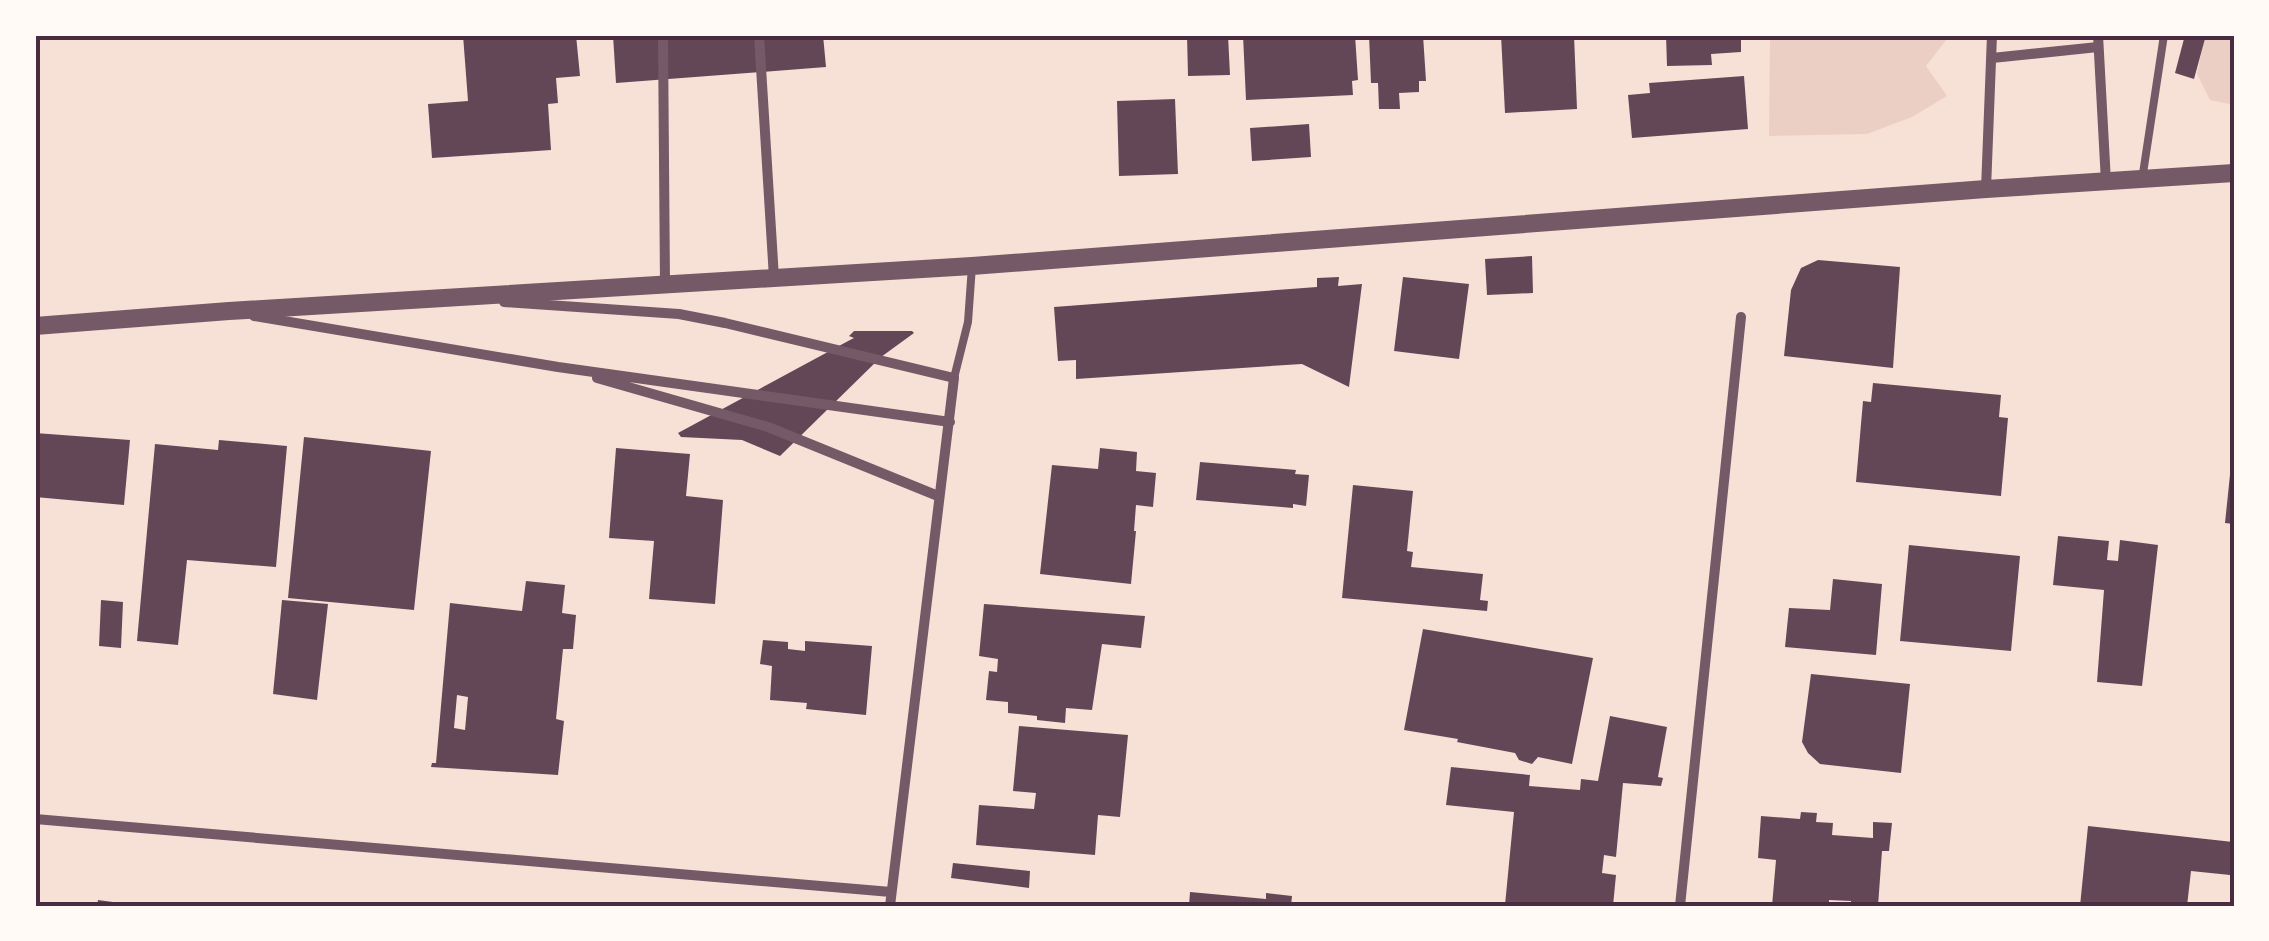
<svg xmlns="http://www.w3.org/2000/svg" width="2269" height="941" font-family="'Public Sans',sans-serif">
	<style>
		.green { fill: #ebcfc5 }
		.building { fill: #644757; fill-rule: evenodd }
		.lines { fill: none; stroke-linecap: round; stroke-linejoin: round }
		.service { stroke: #755966; stroke-width: 8 }
		.minor { stroke: #755966; stroke-width: 10 }
		.tertiary { stroke: #755966; stroke-width: 18 }
		.neatline { fill: none; stroke: #4a2c40; stroke-width: 4 }
	</style>
	<rect width="100%" height="100%" fill="#f7e1d7"/>
	<path class="green" d="M 1770,35 L 1950,35 L 1926,66 L 1947,96 L 1912,117 L 1867,134 L 1769,136 Z
		M 2205,35 L 2234,35 L 2234,105 L 2210,100 L 2197,74 Z"/>
	<path class="building" d="M 463,35 L 576,35 L 580,76 L 556,78 L 558,103 L 548,104 L 551,150 L 432,158 L 428,104 L 468,101 Z
		M 613,35 L 823,35 L 826,67 L 616,83 Z
		M 1187,35 L 1228,35 L 1230,75 L 1188,76 Z
		M 1243,35 L 1355,35 L 1358,80 L 1352,81 L 1353,95 L 1246,100 Z
		M 1369,35 L 1423,35 L 1426,81 L 1419,81 L 1419,92 L 1399,93 L 1400,109 L 1379,109 L 1378,83 L 1371,83 Z
		M 1501,35 L 1574,35 L 1577,109 L 1505,113 Z
		M 1666,35 L 1741,35 L 1741,52 L 1711,54 L 1712,65 L 1667,66 Z
		M 2185,35 L 2206,35 L 2194,79 L 2175,73 Z
		M 1744,76 L 1748,129 L 1632,138 L 1628,95 L 1650,93 L 1649,83 Z
		M 1175,99 L 1178,174 L 1119,176 L 1117,101 Z
		M 1309,124 L 1311,157 L 1252,161 L 1250,128 Z
		M 1532,256 L 1533,293 L 1487,295 L 1485,259 Z
		M 1818,260 L 1900,267 L 1893,368 L 1784,356 L 1791,290 L 1801,268 Z
		M 1339,277 L 1338,286 L 1362,284 L 1349,387 L 1302,364 L 1076,379 L 1076,360 L 1058,361 L 1054,307 L 1317,287 L 1317,278 Z
		M 1403,277 L 1469,284 L 1459,359 L 1394,351 Z
		M 854,331 L 912,331 L 914,333 L 881,357 L 780,456 L 742,440 L 681,437 L 678,433 L 850,340 L 854,338 L 849,336 Z
		M 1873,383 L 2001,395 L 1999,417 L 2008,418 L 2001,496 L 1856,482 L 1863,401 L 1871,402 Z
		M 35,433 L 130,440 L 124,505 L 35,497 Z
		M 304,437 L 431,451 L 414,610 L 288,598 Z
		M 219,440 L 287,446 L 276,567 L 187,560 L 178,645 L 137,641 L 155,444 L 218,450 Z
		M 616,448 L 690,454 L 686,496 L 723,500 L 715,604 L 649,599 L 654,541 L 609,538 Z
		M 1100,448 L 1137,452 L 1136,471 L 1156,473 L 1153,507 L 1136,505 L 1134,531 L 1136,531 L 1131,584 L 1040,574 L 1052,465 L 1098,469 Z
		M 1200,462 L 1296,470 L 1295,474 L 1309,475 L 1306,506 L 1293,504 L 1293,508 L 1196,500 Z
		M 2231,465 L 2234,466 L 2234,524 L 2225,523 Z
		M 1353,485 L 1413,491 L 1407,551 L 1413,552 L 1411,567 L 1483,574 L 1480,600 L 1488,601 L 1487,611 L 1342,598 Z
		M 2058,536 L 2109,541 L 2107,560 L 2118,561 L 2120,540 L 2158,545 L 2142,686 L 2097,682 L 2104,590 L 2053,585 Z
		M 1909,545 L 2020,556 L 2011,651 L 1900,641 Z
		M 1833,579 L 1882,584 L 1876,655 L 1785,647 L 1789,608 L 1830,610 Z
		M 526,581 L 565,585 L 562,613 L 576,615 L 573,649 L 563,649 L 556,719 L 564,721 L 558,775 L 431,767 L 432,763 L 436,763 L 450,603 L 522,611 ZM 457,695 L 468,697 L 465,730 L 454,728 Z
		M 101,600 L 123,602 L 121,648 L 99,646 Z
		M 282,600 L 328,604 L 317,700 L 273,694 Z
		M 984,604 L 1145,616 L 1141,648 L 1102,644 L 1092,710 L 1066,708 L 1065,723 L 1037,720 L 1037,716 L 1008,713 L 1008,702 L 986,700 L 989,671 L 997,672 L 998,659 L 979,656 Z
		M 1423,629 L 1593,658 L 1572,764 L 1538,757 L 1532,764 L 1519,760 L 1515,753 L 1457,742 L 1458,739 L 1404,730 Z
		M 763,640 L 788,642 L 788,649 L 805,651 L 805,641 L 872,646 L 866,715 L 806,709 L 807,703 L 770,700 L 772,666 L 760,664 Z
		M 1811,674 L 1910,684 L 1901,773 L 1820,764 L 1808,753 L 1802,742 Z
		M 1610,716 L 1667,727 L 1658,777 L 1663,778 L 1661,786 L 1623,783 L 1616,857 L 1604,855 L 1602,873 L 1616,875 L 1613,906 L 1505,905 L 1514,812 L 1446,805 L 1451,767 L 1530,775 L 1529,786 L 1580,790 L 1581,779 L 1598,781 Z
		M 1019,726 L 1128,735 L 1120,817 L 1098,815 L 1095,855 L 976,845 L 979,805 L 1034,809 L 1036,793 L 1013,791 Z
		M 1801,812 L 1817,813 L 1816,822 L 1833,823 L 1832,835 L 1873,838 L 1873,822 L 1892,823 L 1889,851 L 1882,851 L 1878,906 L 1851,906 L 1851,901 L 1829,900 L 1829,906 L 1772,906 L 1776,860 L 1758,858 L 1761,816 L 1800,819 Z
		M 2088,826 L 2233,842 L 2230,875 L 2191,871 L 2187,906 L 2080,906 Z
		M 953,863 L 1030,871 L 1029,888 L 951,878 Z
		M 1190,892 L 1266,899 L 1266,893 L 1292,896 L 1291,906 L 1189,906 Z
		M 98,900 L 128,904 L 128,906 L 97,906 Z"/>
	<g class="lines">
		<path class="service" d="M 2142,180 L 2164,35
			M 954,378 L 968,322 L 972,266"/>
		<path class="minor" d="M 663,35 L 665,284
			M 759,35 L 774,278
			M 2098,35 L 2106,182
			M 1992,58 L 2098,47
			M 1986,189 L 1992,35
			M 504,302 L 679,314 L 725,323 L 954,378 L 890,906
			M 254,316 L 558,367 L 950,422
			M 597,378 L 768,427 L 938,496
			M 35,819 L 891,892
			M 1680,906 L 1741,317"/>
		<path class="tertiary" d="M 35,326 L 229,311 L 972,266 L 1986,189 L 2234,173"/>
	</g>
	<rect width="2269" height="941" fill="none" stroke="#fffaf5" stroke-width="75"/>
	<rect x="38" y="38" width="2194" height="866" class="neatline"/>
</svg>
